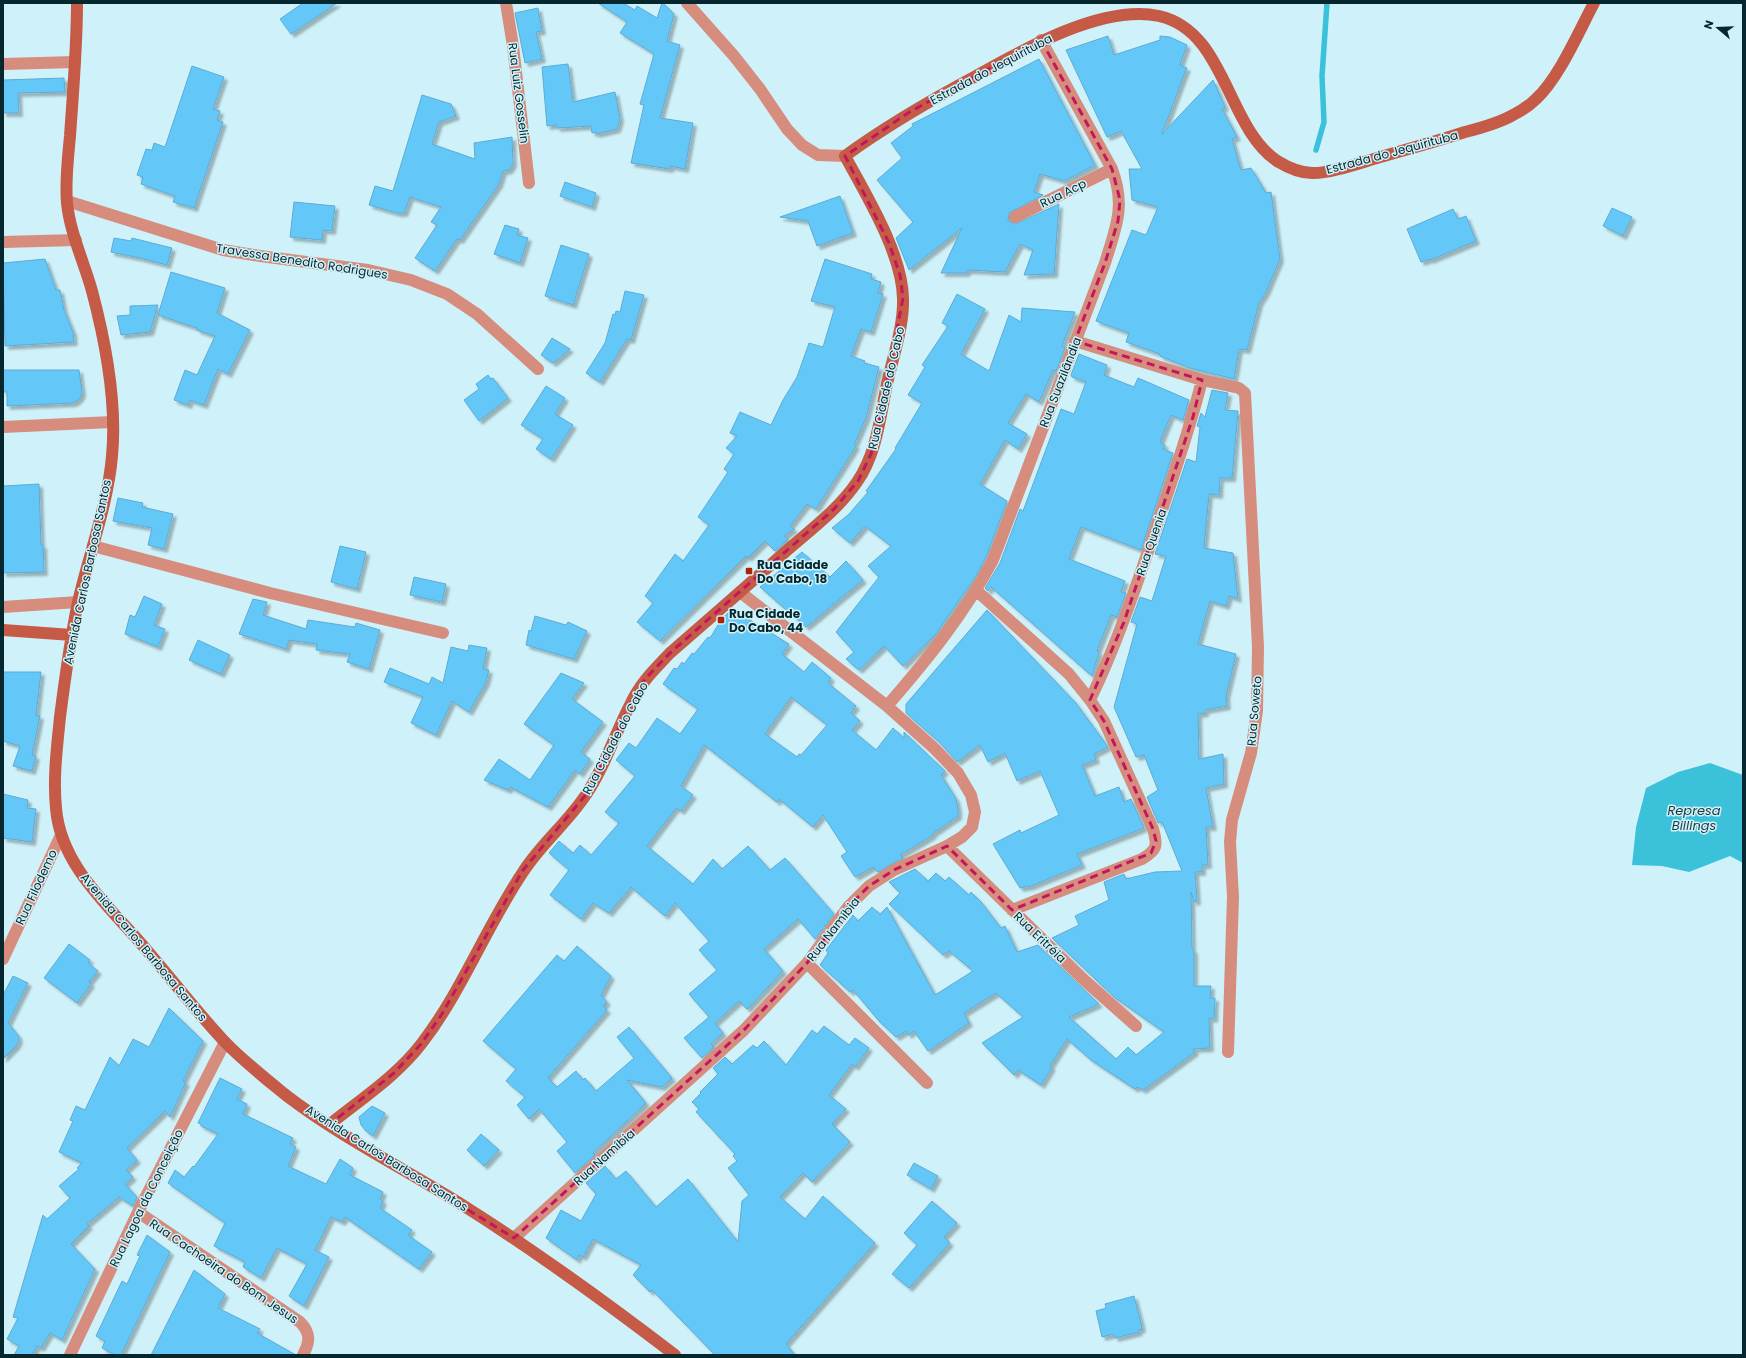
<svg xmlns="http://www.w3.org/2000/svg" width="1746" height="1358" font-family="Poppins,sans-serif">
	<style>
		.water { fill: #3bc1d9 }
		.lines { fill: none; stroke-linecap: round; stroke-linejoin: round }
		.stream { stroke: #3bc1d9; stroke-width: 5.5 }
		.building { fill: #64c7f8; stroke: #5dabd3; fill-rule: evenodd; filter: url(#shadow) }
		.street { stroke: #d68d7e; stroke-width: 12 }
		.secondary { stroke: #c55b47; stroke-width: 12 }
		.marked { fill: none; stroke: #c2185b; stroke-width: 3; stroke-dasharray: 8 5; stroke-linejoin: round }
		.poi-dot { fill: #af2105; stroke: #cff2fa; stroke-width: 1.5 }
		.labels { text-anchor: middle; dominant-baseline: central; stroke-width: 3; stroke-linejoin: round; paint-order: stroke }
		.street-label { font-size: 12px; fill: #06272d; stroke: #cff2fa }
		.poi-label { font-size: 12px; font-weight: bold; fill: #06272d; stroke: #cff2fa; text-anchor: start }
		.water-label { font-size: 13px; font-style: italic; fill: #1d393e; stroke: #cff2fa }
	</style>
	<defs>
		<filter id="shadow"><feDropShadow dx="3.5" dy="3.5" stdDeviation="1" flood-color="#0004"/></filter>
	</defs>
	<rect width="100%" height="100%" fill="#cff2fa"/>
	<path class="water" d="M 1710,763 L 1743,775 L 1743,863 L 1730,856 L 1689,872 L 1662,866 L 1632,865 L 1636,827 L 1646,788 L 1678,772 Z"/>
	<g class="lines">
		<path class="stream" d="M 1316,150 L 1324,122 L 1322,76 L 1327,3"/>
	</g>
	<path class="building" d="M 303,3 L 337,3 L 291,34 L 280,19 Z
		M 598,3 L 623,3 L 635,10 L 637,6 L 657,18 L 662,3 L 663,3 L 674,14 L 667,41 L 680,45 L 660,118 L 693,123 L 685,169 L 670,166 L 670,169 L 631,163 L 644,105 L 640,104 L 654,54 L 620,33 L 627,22 Z
		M 538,8 L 542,31 L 536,32 L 542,59 L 525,63 L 515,13 Z
		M 1108,36 L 1114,55 L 1160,40 L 1160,36 L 1170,37 L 1187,45 L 1180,65 L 1187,68 L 1185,72 L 1162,134 L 1213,80 L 1225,107 L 1222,109 L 1237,137 L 1232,139 L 1241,170 L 1251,168 L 1266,193 L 1271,192 L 1280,259 L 1266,292 L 1259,303 L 1247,350 L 1239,349 L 1234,379 L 1190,368 L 1160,356 L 1160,354 L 1126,342 L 1129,333 L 1096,321 L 1132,230 L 1146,235 L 1158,207 L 1132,200 L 1129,169 L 1142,169 L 1121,131 L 1107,137 L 1066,50 Z
		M 1039,59 L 1095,165 L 1064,181 L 1040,174 L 1034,192 L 1043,195 L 1009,213 L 1008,221 L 1015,224 L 1059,204 L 1054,274 L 1024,275 L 1033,250 L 1020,244 L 1005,272 L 968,270 L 966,273 L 941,273 L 962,228 L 909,270 L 896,238 L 913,222 L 877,180 L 902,158 L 891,143 L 913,126 L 912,124 Z
		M 568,64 L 573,102 L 615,92 L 620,119 L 617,129 L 596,134 L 596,132 L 592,133 L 591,126 L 557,128 L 557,125 L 547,126 L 542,67 Z
		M 192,66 L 224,77 L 213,109 L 220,111 L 217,120 L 223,122 L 194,208 L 173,202 L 175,196 L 141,184 L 143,177 L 137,175 L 146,149 L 152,150 L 154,143 L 165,147 Z
		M 64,78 L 65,92 L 18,93 L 19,113 L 3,113 L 3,80 Z
		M 422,95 L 451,104 L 456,116 L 439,122 L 432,144 L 475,159 L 474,143 L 512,137 L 513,164 L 509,170 L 503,171 L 499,184 L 460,240 L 457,239 L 435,271 L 415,258 L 437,225 L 431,222 L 441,207 L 410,197 L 404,213 L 397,213 L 369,205 L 375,186 L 393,191 Z
		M 565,182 L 596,193 L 592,207 L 560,196 Z
		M 840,196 L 853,233 L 817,246 L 808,221 L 780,217 Z
		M 294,202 L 335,206 L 332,231 L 323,230 L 322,240 L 290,237 Z
		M 1612,208 L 1632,217 L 1623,236 L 1603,226 Z
		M 1453,209 L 1458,219 L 1466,216 L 1476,241 L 1430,260 L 1430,259 L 1421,262 L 1407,229 Z
		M 505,225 L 519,229 L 517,235 L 528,238 L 520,263 L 494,254 Z
		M 114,238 L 131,241 L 132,238 L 172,248 L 167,265 L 140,258 L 111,252 Z
		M 561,245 L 589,254 L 573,305 L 545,296 Z
		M 45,259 L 56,290 L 60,290 L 64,310 L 73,332 L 74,342 L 5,346 L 3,263 Z
		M 825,259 L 872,274 L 871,279 L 881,282 L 878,293 L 883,294 L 871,332 L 861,329 L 851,356 L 865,361 L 864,363 L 879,367 L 866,418 L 854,445 L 856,446 L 816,509 L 807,504 L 790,526 L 794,529 L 784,536 L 788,539 L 775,551 L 765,541 L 748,558 L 746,556 L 660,641 L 637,622 L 653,603 L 645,596 L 675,554 L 683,561 L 709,525 L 698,517 L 728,472 L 724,469 L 734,454 L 726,448 L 737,436 L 730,433 L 740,412 L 771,425 L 783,400 L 797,377 L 809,343 L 823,347 L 835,307 L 811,301 Z
		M 171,272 L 225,288 L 217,313 L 250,330 L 228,374 L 218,369 L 204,405 L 190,400 L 188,405 L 174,400 L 185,370 L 197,375 L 215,336 L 197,330 L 197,328 L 158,315 Z
		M 625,291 L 644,295 L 631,340 L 627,339 L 600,382 L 586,373 L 605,343 L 613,314 L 615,315 L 616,311 L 620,312 Z
		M 957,294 L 985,309 L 961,354 L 989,371 L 1009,315 L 1021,322 L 1022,308 L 1075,312 L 1062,346 L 1065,348 L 1056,371 L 1053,370 L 1039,402 L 1026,394 L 1008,423 L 1027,434 L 1018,449 L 1005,440 L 980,484 L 1007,501 L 986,557 L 976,576 L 935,635 L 903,666 L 884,646 L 859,670 L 846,659 L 854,652 L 836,632 L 879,577 L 868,566 L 891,546 L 865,526 L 850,543 L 832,528 L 849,514 L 868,492 L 866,491 L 896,449 L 895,448 L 922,403 L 908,395 L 925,367 L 922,365 L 948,326 L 942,323 Z
		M 158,305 L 150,332 L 121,335 L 117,316 L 130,315 L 130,306 Z
		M 552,338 L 570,349 L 553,363 L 541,355 Z
		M 1079,354 L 1107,365 L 1104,375 L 1134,387 L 1138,378 L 1189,400 L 1183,420 L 1171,415 L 1160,442 L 1165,445 L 1163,449 L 1173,453 L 1141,550 L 1081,527 L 1069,559 L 1125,581 L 1121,592 L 1126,593 L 1117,617 L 1111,615 L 1097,651 L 1099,652 L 1092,676 L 991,587 L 988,591 L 985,588 L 1000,563 L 1020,509 L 1023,511 L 1061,409 L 1074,414 L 1086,382 L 1072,377 L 1071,375 Z
		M 3,370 L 79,370 L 82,392 L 81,396 L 78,400 L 73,403 L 7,406 L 7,392 L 3,392 Z
		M 488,375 L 491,379 L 493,378 L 508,398 L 479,421 L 464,400 L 479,389 L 476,384 Z
		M 546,386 L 565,398 L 555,414 L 573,425 L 551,459 L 536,449 L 543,439 L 521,425 Z
		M 1212,390 L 1228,393 L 1225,410 L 1238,411 L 1232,478 L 1220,478 L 1219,495 L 1209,494 L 1204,548 L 1233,553 L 1238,599 L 1229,596 L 1226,606 L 1210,601 L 1198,644 L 1236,654 L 1226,696 L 1227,706 L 1205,710 L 1205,713 L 1198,714 L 1199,759 L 1223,754 L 1224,784 L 1206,788 L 1213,827 L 1206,827 L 1208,865 L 1202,865 L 1202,872 L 1195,872 L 1197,901 L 1194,902 L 1191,892 L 1192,948 L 1194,951 L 1194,986 L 1211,986 L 1210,998 L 1215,998 L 1214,1019 L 1209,1018 L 1210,1048 L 1193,1049 L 1195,1052 L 1143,1090 L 1137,1087 L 1135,1089 L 1091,1060 L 1067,1039 L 1050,1066 L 1052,1067 L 1041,1085 L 1018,1070 L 1014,1075 L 982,1043 L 1023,1017 L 996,993 L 964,1013 L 969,1023 L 928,1051 L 914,1031 L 908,1035 L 906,1031 L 896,1037 L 879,1021 L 853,990 L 850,992 L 820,965 L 828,953 L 826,950 L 853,915 L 858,921 L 872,907 L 880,914 L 887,907 L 935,995 L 973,971 L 949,951 L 943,955 L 889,904 L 900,893 L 889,882 L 915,869 L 928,881 L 936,873 L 945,881 L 949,877 L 969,895 L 971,892 L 981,902 L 1001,928 L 1005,926 L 1017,952 L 1038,945 L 1099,1004 L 1069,1017 L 1116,1059 L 1128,1047 L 1136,1055 L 1164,1032 L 1114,997 L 1052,938 L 1079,925 L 1075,916 L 1109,900 L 1104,882 L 1124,874 L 1126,879 L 1155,872 L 1182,871 L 1162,822 L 1158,823 L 1147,797 L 1158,790 L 1144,755 L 1136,757 L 1114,707 L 1137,624 L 1131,622 L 1140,597 L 1152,601 L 1166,556 L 1155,554 L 1187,459 L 1196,462 L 1200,427 L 1197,426 L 1201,413 L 1205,417 Z
		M 39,484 L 41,545 L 43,545 L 44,572 L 3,573 L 3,486 Z
		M 118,498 L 143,503 L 142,507 L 173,514 L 164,549 L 148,545 L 152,528 L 113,521 Z
		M 340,546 L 366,552 L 357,589 L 331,582 Z
		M 802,552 L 830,577 L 846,561 L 863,580 L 806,627 L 760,587 Z
		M 414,577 L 446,584 L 442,602 L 410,595 Z
		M 144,596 L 162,604 L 154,625 L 165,629 L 158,647 L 125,634 L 130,615 L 135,617 Z
		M 253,599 L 267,602 L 263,615 L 306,629 L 308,620 L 355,627 L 356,623 L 380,630 L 369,669 L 347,662 L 350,654 L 316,650 L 317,644 L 289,640 L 286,649 L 239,634 Z
		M 732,609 L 789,644 L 782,654 L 804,672 L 812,662 L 831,678 L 828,683 L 856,706 L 851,713 L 860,721 L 852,730 L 876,750 L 893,728 L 904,738 L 904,732 L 945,771 L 941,775 L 956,799 L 958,809 L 958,816 L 932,834 L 933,835 L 900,855 L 903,858 L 878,872 L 873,867 L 855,877 L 841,856 L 847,852 L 823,815 L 813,827 L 779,799 L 777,802 L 704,745 L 681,786 L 693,795 L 681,811 L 676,808 L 647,846 L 693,884 L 713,859 L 722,869 L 748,846 L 770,870 L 785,858 L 834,914 L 815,939 L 798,919 L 764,949 L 783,971 L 747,1009 L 739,1001 L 715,1023 L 723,1033 L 711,1044 L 714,1047 L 702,1058 L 684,1038 L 709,1017 L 689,994 L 717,970 L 699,950 L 709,941 L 675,903 L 665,916 L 631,887 L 609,913 L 593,903 L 581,919 L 550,895 L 569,870 L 549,853 L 559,841 L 573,853 L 580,845 L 591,855 L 619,823 L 605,812 L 635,776 L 616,760 L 629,743 L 636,748 L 657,718 L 680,734 L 698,709 L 663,684 L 674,668 L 677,669 L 682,662 L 684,664 L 692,653 L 694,654 L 708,637 L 710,638 L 721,620 ZM 791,697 L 827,725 L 801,755 L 799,754 L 797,757 L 765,734 Z
		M 987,610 L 1075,702 L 1108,747 L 1094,754 L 1096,760 L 1082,765 L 1095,796 L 1119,787 L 1124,802 L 1131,799 L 1144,828 L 1077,854 L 1082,865 L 1031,886 L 1020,888 L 993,844 L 1020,830 L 1021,833 L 1059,815 L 1040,771 L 1017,781 L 1005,753 L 988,762 L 980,745 L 957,762 L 940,743 L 906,713 L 906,704 Z
		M 535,616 L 566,625 L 568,622 L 587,631 L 574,659 L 526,645 L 529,630 L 531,631 Z
		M 198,640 L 230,655 L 221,674 L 189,660 Z
		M 469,645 L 487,648 L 483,669 L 489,670 L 486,682 L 469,712 L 452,701 L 436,735 L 411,723 L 423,697 L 384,682 L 390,668 L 429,684 L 432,677 L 443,683 L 451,647 L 468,651 Z
		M 3,672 L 41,672 L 36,715 L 40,716 L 32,755 L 36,756 L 32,771 L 13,766 L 20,746 L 3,741 Z
		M 561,673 L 584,683 L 572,699 L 603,722 L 581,752 L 590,759 L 580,774 L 575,770 L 548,807 L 510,787 L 508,790 L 484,780 L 499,759 L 530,780 L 554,745 L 524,724 Z
		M 3,794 L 28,800 L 27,808 L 36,809 L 32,842 L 3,838 Z
		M 69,944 L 90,960 L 88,963 L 98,971 L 89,982 L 91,984 L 77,1003 L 44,978 Z
		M 577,946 L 611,976 L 601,995 L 607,1002 L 603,1006 L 607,1010 L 548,1078 L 557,1087 L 576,1071 L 583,1080 L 585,1078 L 596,1091 L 634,1058 L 617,1037 L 629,1027 L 672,1078 L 662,1087 L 627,1080 L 646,1103 L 593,1153 L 595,1155 L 575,1173 L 557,1151 L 567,1142 L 539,1109 L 529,1119 L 517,1105 L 525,1097 L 506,1081 L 516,1069 L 483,1041 L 557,955 L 564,961 Z
		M 13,976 L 28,983 L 8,1023 L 18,1035 L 19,1040 L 16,1046 L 3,1059 L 3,995 Z
		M 169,1008 L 203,1041 L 183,1081 L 186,1082 L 170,1117 L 165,1111 L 127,1148 L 137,1160 L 126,1170 L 133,1177 L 125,1184 L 137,1197 L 133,1206 L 119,1197 L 87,1224 L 89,1226 L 71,1244 L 95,1269 L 62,1340 L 50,1333 L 41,1348 L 37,1346 L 32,1355 L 14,1355 L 19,1346 L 7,1339 L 18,1318 L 13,1317 L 43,1215 L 47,1219 L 70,1198 L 59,1186 L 79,1169 L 77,1168 L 82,1163 L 59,1152 L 73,1121 L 70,1120 L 76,1106 L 85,1110 L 110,1057 L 119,1066 L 133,1039 L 149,1047 Z
		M 824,1026 L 849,1045 L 855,1038 L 869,1048 L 855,1067 L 852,1064 L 829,1095 L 846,1109 L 832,1124 L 850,1142 L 812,1182 L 803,1173 L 780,1197 L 805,1219 L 823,1196 L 875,1243 L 786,1344 L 795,1355 L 715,1355 L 652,1290 L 650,1292 L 633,1275 L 641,1265 L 593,1239 L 583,1257 L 579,1255 L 577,1260 L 546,1238 L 561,1210 L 581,1221 L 596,1194 L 586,1183 L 605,1166 L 616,1179 L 626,1171 L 656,1207 L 688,1179 L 738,1242 L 742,1201 L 749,1195 L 728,1168 L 737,1161 L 733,1156 L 735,1154 L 696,1112 L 699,1109 L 692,1102 L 701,1093 L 700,1092 L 718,1074 L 713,1068 L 725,1057 L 732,1064 L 753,1045 L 757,1048 L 764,1041 L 786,1065 L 812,1030 L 817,1034 Z
		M 220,1078 L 242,1089 L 237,1099 L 247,1104 L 243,1114 L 293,1138 L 290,1144 L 296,1147 L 288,1166 L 326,1184 L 340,1159 L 353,1168 L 350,1175 L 383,1192 L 380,1199 L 383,1201 L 380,1208 L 412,1230 L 408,1235 L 432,1252 L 419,1269 L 345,1217 L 342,1222 L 331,1217 L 315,1250 L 329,1257 L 304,1306 L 289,1296 L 307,1264 L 277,1248 L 261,1278 L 243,1267 L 245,1262 L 214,1246 L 225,1223 L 168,1183 L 175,1170 L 184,1177 L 193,1166 L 194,1167 L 218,1134 L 201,1126 L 201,1124 L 198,1123 Z
		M 372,1106 L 385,1113 L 373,1136 L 366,1131 L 361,1125 L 359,1117 Z
		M 481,1134 L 499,1150 L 484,1166 L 467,1150 Z
		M 914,1163 L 938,1176 L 931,1189 L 907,1175 Z
		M 932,1201 L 957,1223 L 944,1237 L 950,1243 L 909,1288 L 892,1274 L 917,1245 L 904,1233 Z
		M 147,1235 L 170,1252 L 121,1355 L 115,1355 L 102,1348 L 105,1341 L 96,1336 L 122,1281 L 127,1284 L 140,1256 L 137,1255 Z
		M 194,1270 L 225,1294 L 218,1308 L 260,1329 L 257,1333 L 296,1355 L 151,1355 Z
		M 1134,1296 L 1141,1323 L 1142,1329 L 1138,1330 L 1139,1332 L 1115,1338 L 1114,1334 L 1102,1337 L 1096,1311 L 1106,1308 L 1105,1304 Z"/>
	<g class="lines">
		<path class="street" d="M 506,3 L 513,46 L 529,183
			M 687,3 L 734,56 L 760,89 L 787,129 L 802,145 L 818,155 L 845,156
			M 3,64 L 75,62
			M 67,201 L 223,250 L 260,256 L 368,270 L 411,280 L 447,294 L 477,314 L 538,369
			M 1015,217 L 1112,169
			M 3,242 L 76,240
			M 1075,341 L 1202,380 L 1239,388 L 1245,393 L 1258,647 L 1257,711 L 1251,753 L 1232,820 L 1230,842 L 1233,897 L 1228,1052
			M 3,427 L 112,422
			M 93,546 L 270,593 L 443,633
			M 977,591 L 1069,674 L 1090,700 L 1104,721 L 1153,829 C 1158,846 1157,850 1142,859 L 1012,910
			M 3,607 L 78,602
			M 1090,700 C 1117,644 1137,584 1157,525 C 1173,477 1190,429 1202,380
			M 887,706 C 927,660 965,613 993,560 L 1105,263 C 1116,227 1126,206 1112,169 L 1041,40
			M 947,846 L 1083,979 L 1136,1026
			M 3,959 L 60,837
			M 807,963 L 927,1083
			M 138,1212 L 300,1322 C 311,1333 310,1342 303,1355
			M 514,1238 L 744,1030 L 807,963 L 848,907 L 869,886 L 894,870 L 947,846 L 962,837 L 972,827 L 975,812 L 971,795 L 958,773 L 935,749 L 887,706 L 740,592
			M 70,1355 L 138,1212 L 225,1042"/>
		<path class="secondary" d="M 77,3 C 77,47 73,92 70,136 C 68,158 65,181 67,203 C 70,233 84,262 92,291 C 105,340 117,404 112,456 C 108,504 89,554 78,602 C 70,640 65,678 60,717 C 57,747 53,778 56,808 C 60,862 104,902 138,940 C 167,973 194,1009 224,1041 C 243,1061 266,1079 287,1096 C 342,1138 405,1169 464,1206 C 537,1252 607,1303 675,1355
			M 3,630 L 72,635
			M 329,1125 C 361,1099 397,1076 422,1043 C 462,991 486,927 523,872 C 542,842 571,820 589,790 C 607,762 616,731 631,703 C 640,683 655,669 670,653 C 708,620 746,587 784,553 C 809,531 838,510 857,482 C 877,453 880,417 887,384 C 893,356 904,326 903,298 C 902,253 866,195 845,156 C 886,126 931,100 976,76 C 1024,49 1103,4 1159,16 C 1226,31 1226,126 1277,161 C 1287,167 1299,173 1312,173 C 1330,174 1365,161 1384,156 C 1411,148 1438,141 1465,132 C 1481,128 1499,123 1513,115 C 1521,111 1530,105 1536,99 C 1559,78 1579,31 1594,3"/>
	</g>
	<path class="marked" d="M 1041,40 L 1112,169 L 1120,200 L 1118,221 L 1105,263 L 1075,341 L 1202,380 L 1193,417 L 1124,622 L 1090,700 L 1104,721 L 1153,829 L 1156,841 L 1151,853 L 1012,910 L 947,846 L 894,870 L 869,886 L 848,907 L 807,963 L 744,1030 L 514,1238 L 329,1125 L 394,1073 L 421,1044 L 442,1014 L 523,870 L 589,791 L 631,702 L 645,679 L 670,653 L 834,509 L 858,481 L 871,454 L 878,428 L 903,298 L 900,275 L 889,243 L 845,156 L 908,113 Z"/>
	<g class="poi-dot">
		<rect x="745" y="567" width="8" height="8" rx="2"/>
		<rect x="717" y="616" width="8" height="8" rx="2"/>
	</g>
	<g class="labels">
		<g class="street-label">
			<text transform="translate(991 69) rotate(-28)">Estrada do Jequirituba</text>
			<text transform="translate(519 93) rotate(83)">Rua Luiz Gosselin</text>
			<text transform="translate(1392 152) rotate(-15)">Estrada do Jequirituba</text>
			<text transform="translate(1063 193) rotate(-26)">Rua Acp</text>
			<text transform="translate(302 261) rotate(9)">Travessa Benedito Rodrigues</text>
			<text transform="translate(1060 382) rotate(-69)">Rua Suazilândia</text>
			<text transform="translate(886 388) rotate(-77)">Rua Cidade do Cabo</text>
			<text transform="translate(1151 542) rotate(-71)">Rua Quenia</text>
			<text transform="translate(87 572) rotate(-78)">Avenida Carlos Barbosa Santos</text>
			<text transform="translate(1254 711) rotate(-85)">Rua Soweto</text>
			<text transform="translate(615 738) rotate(-62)">Rua Cidade do Cabo</text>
			<text transform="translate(36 887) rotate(-65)">Rua Filodemo</text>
			<text transform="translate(833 929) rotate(-52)">Rua Namíbia</text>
			<text transform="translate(1040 937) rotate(44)">Rua Eritréia</text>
			<text transform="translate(144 947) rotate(50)">Avenida Carlos Barbosa Santos</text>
			<text transform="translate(604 1157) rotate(-42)">Rua Namíbia</text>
			<text transform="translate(387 1158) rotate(32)">Avenida Carlos Barbosa Santos</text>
			<text transform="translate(146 1198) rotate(-64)">Rua Lagoa da Conceição</text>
			<text transform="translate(224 1271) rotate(34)">Rua Cachoeira do Bom Jesus</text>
		</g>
		<g class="poi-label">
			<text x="757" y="564">Rua Cidade<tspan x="757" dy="14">Do Cabo, 18</tspan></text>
			<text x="729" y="613">Rua Cidade<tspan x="729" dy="14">Do Cabo, 44</tspan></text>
		</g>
		<g class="water-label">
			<text x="1694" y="810">Represa<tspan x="1694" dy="15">Billings</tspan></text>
		</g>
	</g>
	<rect width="1746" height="1358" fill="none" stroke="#06272d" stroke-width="8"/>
	<g transform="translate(1718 28) rotate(289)" stroke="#cff2fa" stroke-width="3" paint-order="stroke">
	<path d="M0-3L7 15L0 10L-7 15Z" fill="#06272d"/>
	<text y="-6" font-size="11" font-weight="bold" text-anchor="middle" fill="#06272d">N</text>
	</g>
</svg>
